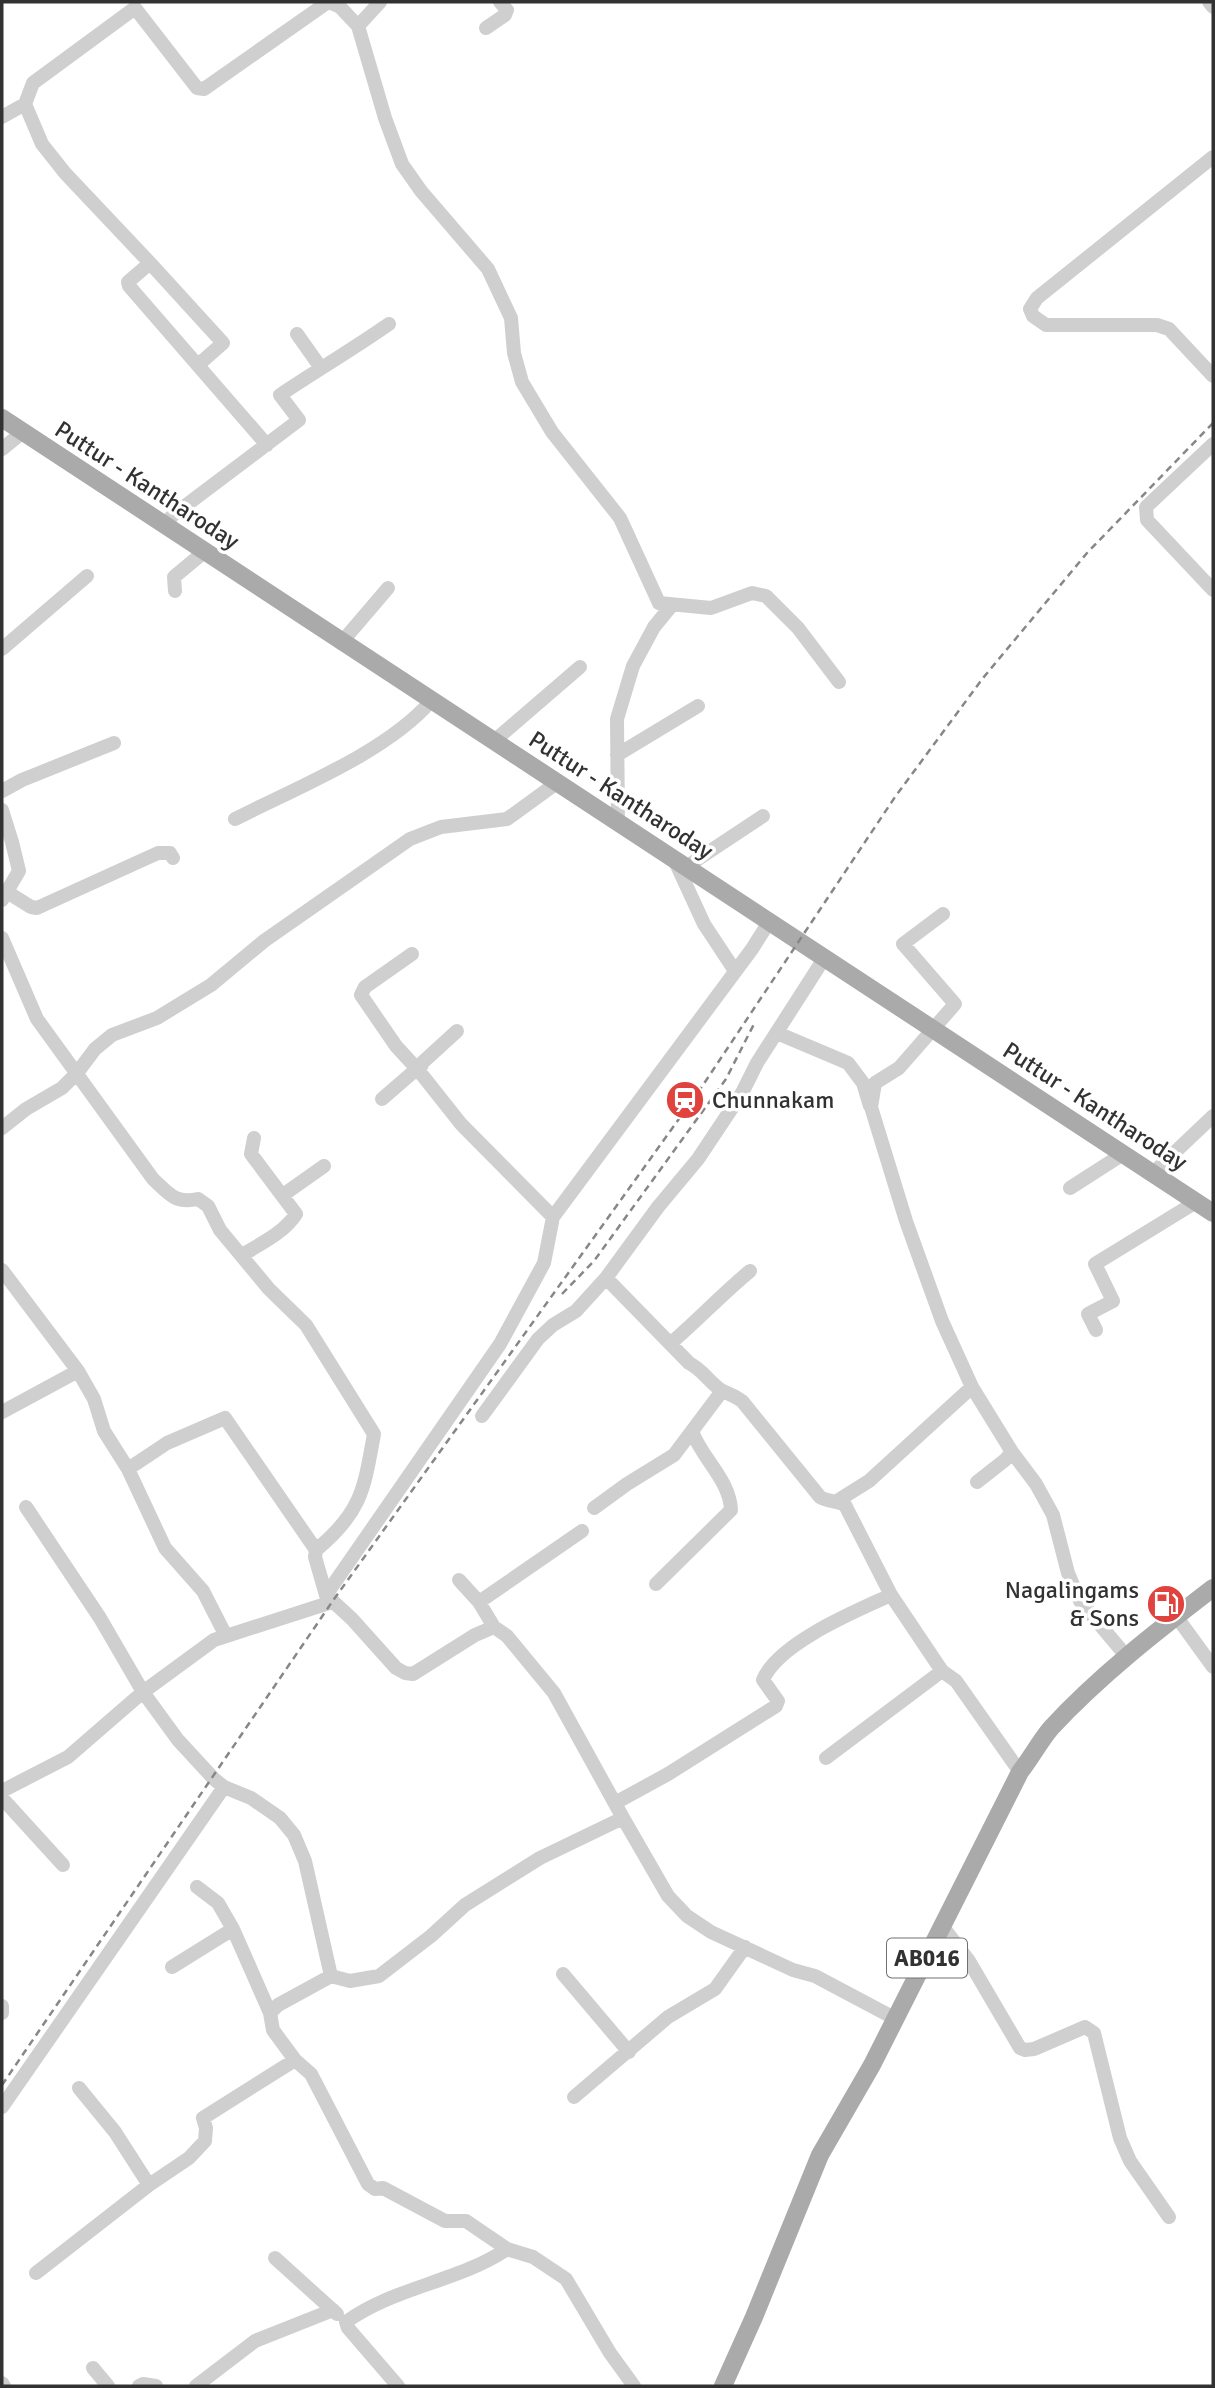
<svg xmlns="http://www.w3.org/2000/svg" width="1215" height="2388" font-family="Signika,sans-serif">
	<style>
		.lines { fill: none; stroke-linecap: round; stroke-linejoin: round }
		.minor { stroke: #cfcfcf; stroke-width: 14 }
		.major { stroke: #aaa; stroke-width: 18 }
		.rail { stroke: #878787; stroke-width: 2.5; stroke-dasharray: 7 5; stroke-linecap: butt }
		.labels { text-anchor: middle; dominant-baseline: central; stroke-width: 7; stroke-linejoin: round; paint-order: stroke }
		.shield { fill: #fff; stroke: #707070; stroke-width: 2 }
		.shield-label { font-size: 23px; font-weight: bold; fill: #323232 }
		.street-label { font-size: 24px; fill: #323232; stroke: #fff }
		.poi-label { font-size: 24px; fill: #323232; stroke: #fff; text-anchor: start }
	</style>
	<rect width="100%" height="100%" fill="#fff"/>
	<g class="lines">
		<path class="minor" d="M 329,2 L 340,7 L 358,26 L 385,118 L 402,164 L 421,191 L 488,269 L 511,318 L 514,353 L 522,382 L 552,432 L 620,518 L 659,603 L 711,608 L 752,593 L 766,596 L 798,628 L 839,682
			M 1209,2 L 1213,7
			M 358,26 L 380,2
			M 486,28 L 505,15 L 507,10 L 500,2
			M 2,117 L 25,104
			M 1213,157 L 1037,298 L 1030,309 L 1033,316 L 1046,325 L 1157,325 L 1169,329 L 1213,376
			M 150,263 L 65,173 L 42,144 L 25,104 L 33,83 L 135,8 L 197,88 L 204,89 L 328,2
			M 297,334 L 321,368
			M 198,365 L 223,343 L 150,263 L 128,282 L 129,286 L 267,445
			M 1213,444 L 1146,507 L 1147,520 L 1213,590
			M 2,449 L 23,432
			M 164,525 L 173,515 L 299,420 L 280,395 C 316,371 353,349 389,324
			M 175,591 L 174,577 L 204,552
			M 341,643 L 388,588
			M 2,649 L 87,576
			M 494,741 L 580,667
			M 617,755 L 698,706
			M 2,791 L 22,780 L 114,743
			M 2,810 L 12,842 L 19,871 L 2,900
			M 235,819 C 296,788 387,752 431,701
			M 618,823 L 617,719 L 633,666 L 654,627 L 672,605
			M 674,859 L 704,924 L 735,971
			M 686,867 L 763,816
			M 7,892 L 31,907 L 37,908 L 158,853 L 170,853 L 173,858
			M 943,914 L 903,944 L 955,1004 L 899,1068 L 875,1083 L 871,1107 L 906,1221 L 942,1321 L 972,1387 L 1012,1452 L 1036,1484 L 1053,1515 L 1068,1573 L 1080,1601 L 1127,1657
			M 2,938 L 37,1019 L 153,1179 C 169,1194 175,1204 198,1199 L 208,1206 L 220,1230 L 269,1289 L 306,1325 L 374,1434 C 364,1489 362,1512 316,1550
			M 457,1031 L 423,1062 L 419,1071 L 461,1124 L 553,1217
			M 777,1033 L 848,1063 L 863,1083 L 870,1106
			M 382,1099 L 412,1073 L 419,1071 L 396,1046 L 361,995 L 365,987 L 412,954
			M 2,1128 L 26,1109 L 62,1088 L 77,1073 L 95,1049 L 112,1035 L 157,1018 L 211,985 L 264,941 L 410,839 L 441,827 L 507,819 L 558,782
			M 1153,1173 L 1213,1116
			M 1070,1188 L 1123,1154
			M 283,1195 L 324,1166
			M 242,1255 C 260,1244 284,1233 296,1214 L 251,1154 L 254,1138
			M 2,1270 L 78,1371 L 94,1399 L 104,1431 L 128,1469 L 165,1548 L 203,1591 L 226,1636
			M 606,1278 L 689,1363 C 703,1370 709,1382 721,1390 C 728,1394 734,1395 742,1401 L 820,1497 C 828,1502 836,1500 845,1505 L 891,1595 L 942,1671 L 956,1681 L 1020,1772
			M 1096,1330 L 1088,1314 L 1113,1301 L 1095,1264 L 1196,1202
			M 671,1343 C 698,1320 722,1294 750,1271
			M 2,1412 L 78,1371
			M 482,1416 L 538,1339 L 553,1325 L 576,1311 L 606,1278 L 658,1207 L 698,1159 L 742,1093 L 757,1063 L 825,957
			M 128,1469 L 167,1443 L 225,1418 L 316,1550 L 315,1557 L 326,1595 L 352,1619 L 396,1668 L 405,1673 L 413,1674 L 475,1635 L 494,1627 L 507,1636 L 554,1693 L 623,1818 L 668,1896 L 687,1916 L 711,1932 L 793,1970 L 815,1976 L 896,2019
			M 977,1482 L 1005,1460 L 1012,1452
			M 837,1501 L 869,1481 L 972,1387
			M 26,1507 L 100,1618 L 143,1692 L 178,1740 L 214,1779 L 224,1787 L 251,1798 L 280,1818 L 294,1835 L 305,1861 L 331,1976
			M 594,1508 L 627,1484 L 674,1455 L 722,1391
			M 459,1580 L 479,1602 L 494,1627
			M 656,1584 L 731,1510 C 730,1480 702,1459 692,1431
			M 326,1595 L 500,1344 L 544,1263 L 553,1217 L 752,949 L 769,922
			M 479,1602 L 582,1531
			M 1176,1616 L 1213,1667
			M 826,1758 L 942,1671
			M 2,1791 L 68,1757 L 143,1692 L 214,1640 L 332,1602
			M 2,1798 L 63,1865
			M 615,1803 L 668,1774 L 776,1706 L 778,1701 L 763,1680 C 778,1643 856,1611 891,1595
			M 623,1818 L 540,1858 L 465,1905 L 431,1936 L 379,1976 L 350,1981 L 331,1976 L 278,2005 L 270,2013 L 273,2030 L 295,2060 L 311,2074 L 368,2184 L 375,2189 L 383,2188 L 445,2221 L 466,2221 L 507,2249 L 533,2257 L 566,2279 L 610,2353 L 634,2386
			M 197,1887 L 218,1903 L 233,1929 L 270,2013
			M 943,1927 L 969,1961 L 1020,2048 L 1025,2050 L 1034,2049 L 1085,2027 L 1094,2033 L 1120,2138 L 1130,2161 L 1169,2217
			M 172,1967 L 233,1929
			M 563,1974 L 629,2052
			M 2,2006 L 2,2013
			M 79,2088 L 115,2132 L 149,2185
			M 574,2097 L 668,2017 L 715,1989 L 745,1947
			M 2,2107 L 224,1787
			M 275,2258 L 337,2314
			M 36,2273 L 149,2185 L 189,2158 L 205,2141 L 206,2128 L 203,2118 L 295,2060
			M 93,2368 L 108,2386
			M 2,2383 L 4,2386
			M 139,2386 L 143,2384 L 156,2386
			M 196,2386 L 255,2341 L 333,2310
			M 398,2386 L 348,2328 L 346,2322 C 394,2287 458,2282 507,2249"/>
		<path class="major" d="M 2,418 L 1213,1213
			M 723,2386 L 754,2317 L 820,2155 L 872,2065 L 1020,1772 C 1031,1758 1040,1741 1051,1728 C 1099,1676 1157,1631 1213,1588"/>
		<path class="rail" d="M 562,1294 L 594,1261 L 726,1079 L 754,1024
			M 2,2085 L 332,1602 L 699,1091 L 895,797 L 983,678 L 1087,553 L 1213,423"/>
	</g>
	<defs>
		<g id="station-disc" transform="scale(2.0125)"><circle r="9.5" fill="#e0433e" stroke="#fff"/><path d="M-3-6H3Q5-6 5-4V2Q5 4 3 4L4.5 6H3L1.5 4h-3L-3 6H-4.5L-3 4Q-5 4-5 2V-4Q-5-6-3-6ZM-3.5-4v3h7v-3ZM-3.5 1v1.5H-2V1ZM2 1v1.5H3.5V1Z" fill="#fff"/></g>
		<g id="fuel-disc" transform="scale(2.0125)"><circle r="9.5" fill="#e0433e" stroke="#fff"/><path d="M-5.5-6h7V0h2V4h1.3V-2.5L3-4.5l.8-.8L6-3V5H2.5V1h-1V6h-7ZM-4.2-4.7v3.2H.2V-4.7Z" fill="#fff"/></g>
	</defs>
	<g fill-rule="evenodd">
		<use href="#station-disc" x="685" y="1100"/>
		<use href="#fuel-disc" x="1166" y="1604"/>
	</g>
	<g class="labels">
		<rect class="shield" x="887" y="1938.5" width="80" height="39" rx="5"/>
		<g class="shield-label">
			<text x="927" y="1958">AB016</text>
		</g>
		<g class="street-label">
			<text transform="translate(147 485) rotate(33)">Puttur - Kantharoday</text>
			<text transform="translate(621 795) rotate(33)">Puttur - Kantharoday</text>
			<text transform="translate(1095 1106) rotate(33)">Puttur - Kantharoday</text>
		</g>
		<g class="poi-label">
			<text x="712" y="1100">Chunnakam</text>
			<text x="1139" y="1590" text-anchor="end">Nagalingams<tspan x="1139" dy="28">&amp; Sons</tspan></text>
		</g>
	</g>
	<rect width="1215" height="2388" fill="none" stroke="#323232" stroke-width="7"/>
</svg>
